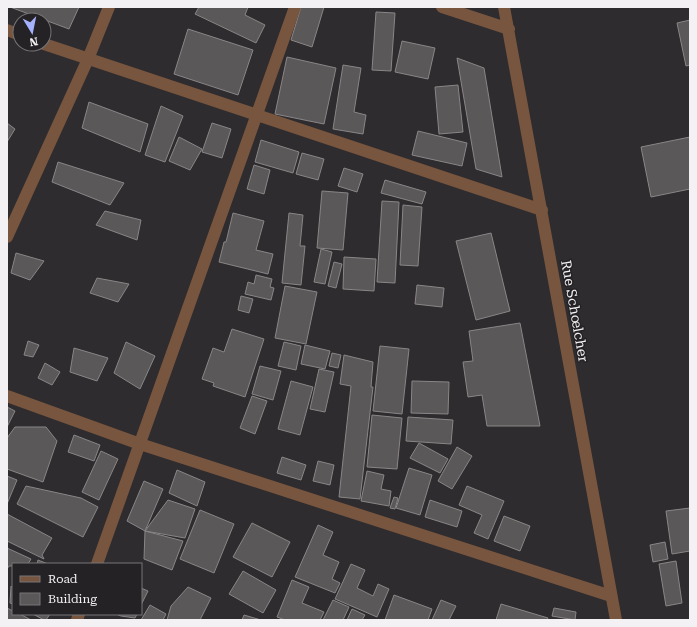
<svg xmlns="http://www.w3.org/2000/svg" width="697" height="627" font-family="'Roboto Serif',serif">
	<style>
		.building { fill: #5b5859; stroke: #8a8687 }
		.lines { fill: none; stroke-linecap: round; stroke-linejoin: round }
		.minor { stroke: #78553f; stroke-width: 12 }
		.labels { text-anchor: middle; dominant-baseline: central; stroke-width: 3; stroke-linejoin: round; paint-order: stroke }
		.street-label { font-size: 14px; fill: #f3f1f3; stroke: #242224 }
	</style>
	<rect width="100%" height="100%" fill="#2e2c2e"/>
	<path class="building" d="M 10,7 L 79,7 L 69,29 Z
		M 199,7 L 248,7 L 245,15 L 265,25 L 256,43 L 195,14 Z
		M 301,7 L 324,7 L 312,47 L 291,40 Z
		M 376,12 L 395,13 L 391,71 L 372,70 Z
		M 690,20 L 690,65 L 686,66 L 677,23 Z
		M 188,29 L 253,50 L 238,95 L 174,74 Z
		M 402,41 L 435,48 L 428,79 L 395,72 Z
		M 287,57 L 336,68 L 324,124 L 275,114 Z
		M 457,58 L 484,68 L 502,177 L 476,169 Z
		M 343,65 L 361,68 L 354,112 L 366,115 L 363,134 L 333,129 Z
		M 458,85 L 463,132 L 439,134 L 435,87 Z
		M 89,102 L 148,124 L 140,152 L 82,128 Z
		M 161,106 L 183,116 L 165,162 L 145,155 Z
		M 7,123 L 15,129 L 7,142 Z
		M 212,123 L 231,129 L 222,158 L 202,152 Z
		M 418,131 L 467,143 L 462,166 L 412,155 Z
		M 179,137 L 202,149 L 190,170 L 169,161 Z
		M 690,137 L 690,189 L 651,197 L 641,147 Z
		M 261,140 L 299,152 L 293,173 L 255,162 Z
		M 302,153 L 324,159 L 318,180 L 296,174 Z
		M 58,162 L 124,183 L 110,205 L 52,182 Z
		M 254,165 L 270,170 L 264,194 L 247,189 Z
		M 344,168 L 363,174 L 357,192 L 338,186 Z
		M 385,180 L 426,192 L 422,204 L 381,193 Z
		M 322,191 L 348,193 L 343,250 L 317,248 Z
		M 382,201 L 399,202 L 395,283 L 377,282 Z
		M 403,205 L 422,207 L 418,266 L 400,265 Z
		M 105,211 L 141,220 L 137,240 L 96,225 Z
		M 233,213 L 264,221 L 256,250 L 273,254 L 268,274 L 219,262 L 224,242 L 226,242 Z
		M 289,213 L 303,215 L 300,246 L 305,246 L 301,285 L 282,283 Z
		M 491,233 L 510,311 L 476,320 L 456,241 Z
		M 321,249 L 332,252 L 325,284 L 314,282 Z
		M 16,253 L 44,261 L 30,280 L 11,273 Z
		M 344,257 L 376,259 L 374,291 L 343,289 Z
		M 334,262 L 342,264 L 336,288 L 328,286 Z
		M 256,275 L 272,279 L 270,287 L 274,288 L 271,300 L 245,294 L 248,282 L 254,284 Z
		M 97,278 L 129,284 L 118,302 L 90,293 Z
		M 417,285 L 444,288 L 442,307 L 415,304 Z
		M 285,286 L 317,292 L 306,344 L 275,338 Z
		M 241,296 L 253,299 L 249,313 L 238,310 Z
		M 520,323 L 540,426 L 487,426 L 482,395 L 468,397 L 463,362 L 473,361 L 469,331 Z
		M 232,329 L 264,339 L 245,397 L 213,386 L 214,383 L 202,379 L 213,348 L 224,352 Z
		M 28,341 L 39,345 L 33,357 L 24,355 Z
		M 126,342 L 155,356 L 140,389 L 114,373 Z
		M 284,342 L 301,346 L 296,370 L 278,366 Z
		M 305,345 L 330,351 L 325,369 L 301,364 Z
		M 380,346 L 409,349 L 402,414 L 373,411 Z
		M 74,348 L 108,358 L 97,381 L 70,372 Z
		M 332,353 L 341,355 L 338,368 L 329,366 Z
		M 344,355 L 373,362 L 371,387 L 373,387 L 360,499 L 339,497 L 351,386 L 340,384 Z
		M 45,363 L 60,372 L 52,385 L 38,378 Z
		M 260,366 L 281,371 L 273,400 L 252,394 Z
		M 319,369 L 334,372 L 325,412 L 310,409 Z
		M 291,381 L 313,387 L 300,435 L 278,429 Z
		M 412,381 L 449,382 L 448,414 L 411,413 Z
		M 252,396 L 267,401 L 255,434 L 240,428 Z
		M 7,407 L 15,411 L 7,427 Z
		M 372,415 L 402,418 L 397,469 L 367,467 Z
		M 408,417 L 453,420 L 451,444 L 406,441 Z
		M 15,427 L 46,427 L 57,441 L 43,482 L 7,469 L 7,438 Z
		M 74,435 L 100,445 L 94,461 L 68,452 Z
		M 419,443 L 448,459 L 440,473 L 410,458 Z
		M 457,447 L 472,456 L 452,489 L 438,481 Z
		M 101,451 L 118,459 L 99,500 L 82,492 Z
		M 282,457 L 306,465 L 301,480 L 277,473 Z
		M 318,461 L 334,465 L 330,485 L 313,481 Z
		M 409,468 L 432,475 L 420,515 L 396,508 Z
		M 177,470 L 205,482 L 197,506 L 169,493 Z
		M 367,471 L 384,475 L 381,489 L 391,491 L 389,506 L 361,501 Z
		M 7,476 L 17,480 L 7,504 Z
		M 144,481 L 163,489 L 145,531 L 127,521 Z
		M 26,486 L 81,498 L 98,507 L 83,537 L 17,504 Z
		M 467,486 L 504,501 L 488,539 L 474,533 L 482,515 L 459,505 Z
		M 394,497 L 398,498 L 395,509 L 390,508 Z
		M 168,500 L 195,509 L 185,538 L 145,531 Z
		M 430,500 L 462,511 L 457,527 L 425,517 Z
		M 690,508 L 690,551 L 672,554 L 666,511 Z
		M 200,510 L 234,524 L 214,573 L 180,559 Z
		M 7,514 L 52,538 L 42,555 L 44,559 L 7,541 Z
		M 504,516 L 530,526 L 520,551 L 494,541 Z
		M 252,523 L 290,542 L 272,577 L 233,557 Z
		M 318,525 L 333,532 L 323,555 L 339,562 L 332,579 L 340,583 L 335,593 L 295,577 Z
		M 145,531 L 183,541 L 172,570 L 144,559 Z
		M 665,542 L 668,559 L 653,562 L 650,545 Z
		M 7,548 L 31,559 L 28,564 L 13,564 L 13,566 L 9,566 L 7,569 Z
		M 38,560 L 48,564 L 37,564 Z
		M 676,561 L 682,603 L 666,606 L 659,564 Z
		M 351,564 L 365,570 L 357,588 L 373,596 L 378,584 L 389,589 L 377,617 L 335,599 Z
		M 243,571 L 276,590 L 263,613 L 229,594 Z
		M 292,580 L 309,587 L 302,603 L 324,612 L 320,620 L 285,620 L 277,617 Z
		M 11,586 L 13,588 L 13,604 L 10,603 Z
		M 188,587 L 211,598 L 200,620 L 167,620 L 171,606 Z
		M 141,588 L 148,591 L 141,605 Z
		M 394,595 L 432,609 L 428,620 L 385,620 Z
		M 333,600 L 349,607 L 343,620 L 323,620 Z
		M 441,600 L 456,606 L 449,620 L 432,620 Z
		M 501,604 L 548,618 L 547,620 L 496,620 Z
		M 150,605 L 166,614 L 163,620 L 141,620 Z
		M 7,608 L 13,611 L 13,614 L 20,614 L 31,620 L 7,620 Z
		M 554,608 L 576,612 L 575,620 L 552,616 Z
		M 352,609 L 365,615 L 362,620 L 347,620 Z
		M 33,614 L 50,614 L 46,620 L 44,620 Z
		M 116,614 L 137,614 L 135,618 L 121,616 Z
		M 244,615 L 261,620 L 242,620 Z"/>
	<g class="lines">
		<path class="minor" d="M 442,7 L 509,29
			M 504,7 L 616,620
			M 7,30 L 20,35
			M 44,44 L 542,210
			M 7,237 L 88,59 L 109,7
			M 7,396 L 140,444 L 611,596
			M 97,564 L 295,7
			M 77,620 L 79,614"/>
	</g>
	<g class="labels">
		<g class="street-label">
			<text transform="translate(575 311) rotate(80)">Rue Schœlcher</text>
		</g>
	</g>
	<rect width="697" height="627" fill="none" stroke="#f3f1f3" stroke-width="16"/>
	<rect x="12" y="563" width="130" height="52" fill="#242224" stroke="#777577"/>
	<rect x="20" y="576" width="20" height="6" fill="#78553f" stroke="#777577"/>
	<text x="48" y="583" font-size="12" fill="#f3f1f3">Road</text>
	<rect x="20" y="593" width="20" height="12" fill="#5b5859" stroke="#777577"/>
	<text x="48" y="603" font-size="12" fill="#f3f1f3">Building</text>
	<g transform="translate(32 32) rotate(170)"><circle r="19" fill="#242224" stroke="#777577"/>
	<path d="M0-3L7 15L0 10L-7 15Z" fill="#a5b1fc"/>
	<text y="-6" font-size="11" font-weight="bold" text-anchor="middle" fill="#f3f1f3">N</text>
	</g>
</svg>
